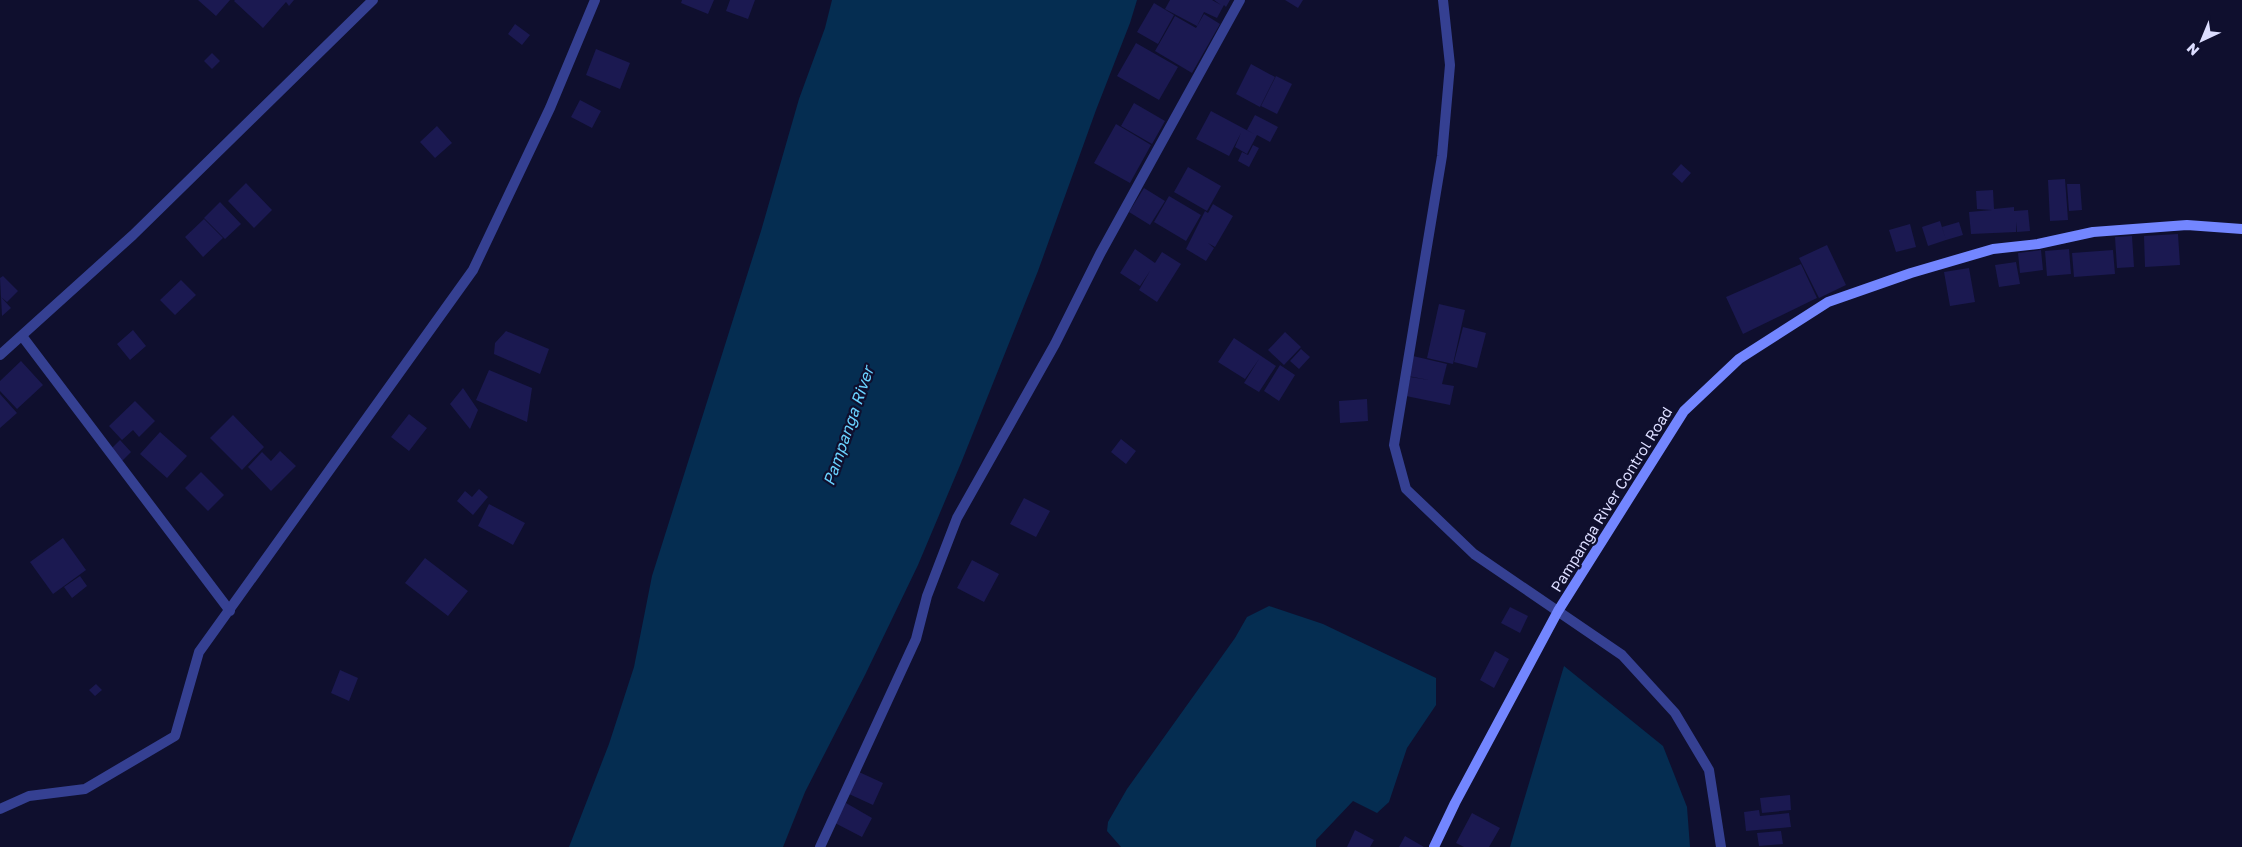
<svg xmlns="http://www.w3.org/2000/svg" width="2242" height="847" font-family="'Golos Text',sans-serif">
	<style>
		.water { fill: #052d51 }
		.building { fill: #1b1951 }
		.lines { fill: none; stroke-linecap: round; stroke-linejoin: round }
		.minor { stroke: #354092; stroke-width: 10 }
		.tertiary { stroke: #354092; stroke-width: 10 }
		.secondary { stroke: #7386ff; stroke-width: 10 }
		.labels { text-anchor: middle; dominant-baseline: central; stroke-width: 4.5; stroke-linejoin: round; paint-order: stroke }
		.street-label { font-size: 15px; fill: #dcddff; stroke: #0f0f2e }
		.water-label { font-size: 16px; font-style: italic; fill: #6ad2ff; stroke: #0f0f2e }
	</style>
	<rect width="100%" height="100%" fill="#0f0f2e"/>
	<path class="water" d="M 832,0 L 1137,0 L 1130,23 L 1096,110 L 1038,271 L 961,463 L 918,565 L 865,675 L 805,792 L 783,847 L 569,847 L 609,744 L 634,667 L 652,576 L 761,231 L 799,99 L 825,28 Z
		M 1269,606 L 1323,624 L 1436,678 L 1436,705 L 1407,748 L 1389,802 L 1377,813 L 1353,801 L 1316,840 L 1316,847 L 1121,847 L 1107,831 L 1108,822 L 1127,789 L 1235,638 L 1247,617 Z
		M 1564,666 L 1663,746 L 1687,807 L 1690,847 L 1510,847 Z"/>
	<path class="building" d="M 198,0 L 230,0 L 216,16 Z
		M 235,0 L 294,0 L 289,6 L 286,2 L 263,28 L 234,1 Z
		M 682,0 L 714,0 L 708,14 L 681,3 Z
		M 730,0 L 755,0 L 748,19 L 726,11 Z
		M 1170,0 L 1212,0 L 1221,5 L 1214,0 L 1230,0 L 1226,7 L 1224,5 L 1217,18 L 1204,12 L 1197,26 L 1165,9 Z
		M 1285,0 L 1303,0 L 1298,8 Z
		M 1154,3 L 1174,15 L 1158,44 L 1137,32 Z
		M 1204,14 L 1220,24 L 1192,73 L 1155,51 L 1175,16 L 1196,28 Z
		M 515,24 L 530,35 L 522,45 L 508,34 Z
		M 1136,43 L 1178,67 L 1159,100 L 1117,76 Z
		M 596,49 L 630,63 L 620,89 L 586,75 Z
		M 212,53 L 220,61 L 212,69 L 204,61 Z
		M 1251,64 L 1275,77 L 1260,107 L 1236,94 Z
		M 1276,76 L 1292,84 L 1277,114 L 1261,106 Z
		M 580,100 L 601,111 L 592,128 L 571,117 Z
		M 1134,103 L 1165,121 L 1152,144 L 1121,126 Z
		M 1211,111 L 1254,134 L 1247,130 L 1255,115 L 1278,127 L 1270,142 L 1257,135 L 1247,154 L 1235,147 L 1241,133 L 1229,156 L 1196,139 Z
		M 1116,124 L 1151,145 L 1130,183 L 1094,163 Z
		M 437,126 L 452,143 L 435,158 L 420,142 Z
		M 1253,145 L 1259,148 L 1249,167 L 1238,161 L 1242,152 L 1248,155 Z
		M 1681,164 L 1691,173 L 1682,183 L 1672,174 Z
		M 1188,167 L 1221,186 L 1207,211 L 1174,192 Z
		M 2065,179 L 2068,220 L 2050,221 L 2048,180 Z
		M 246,183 L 272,210 L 254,228 L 228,201 Z
		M 2067,184 L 2080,184 L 2082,210 L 2069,211 Z
		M 1144,188 L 1165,201 L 1150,225 L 1129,212 Z
		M 1993,190 L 1994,209 L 2014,207 L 2014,211 L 2028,210 L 2030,231 L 2017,232 L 2016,222 L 2016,232 L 1971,234 L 1969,212 L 1992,210 L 1977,209 L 1976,191 Z
		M 1169,196 L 1201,215 L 1186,241 L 1154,222 Z
		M 220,202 L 241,224 L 225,239 L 204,218 Z
		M 1213,204 L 1233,216 L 1215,247 L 1208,243 L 1214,248 L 1206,261 L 1186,249 L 1205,211 L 1208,213 Z
		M 204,219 L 223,238 L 203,257 L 185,237 Z
		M 1940,221 L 1946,240 L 1928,246 L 1922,227 Z
		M 1959,222 L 1963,235 L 1946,240 L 1942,227 Z
		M 1910,224 L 1916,247 L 1896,252 L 1889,230 Z
		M 2178,234 L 2180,265 L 2145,267 L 2144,236 Z
		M 2132,236 L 2134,267 L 2117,268 L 2115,237 Z
		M 1827,245 L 1846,285 L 1819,298 L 1799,258 Z
		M 1135,249 L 1155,263 L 1162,252 L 1181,264 L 1157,302 L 1139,290 L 1150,271 L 1140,286 L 1120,273 Z
		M 2069,249 L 2071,274 L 2047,276 L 2045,251 Z
		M 2041,250 L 2043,270 L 2020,273 L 2018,253 Z
		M 2113,250 L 2115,274 L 2074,277 L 2072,253 Z
		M 2016,262 L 2020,284 L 1999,287 L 1995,265 Z
		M 1801,264 L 1817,298 L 1743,334 L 1726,297 Z
		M 1969,268 L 1975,302 L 1950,306 L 1944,272 Z
		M 3,276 L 18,291 L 7,302 L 1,297 L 11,308 L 2,316 L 0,278 Z
		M 181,280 L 196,295 L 175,315 L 160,300 Z
		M 1439,304 L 1465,310 L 1453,364 L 1427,358 Z
		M 1463,327 L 1486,333 L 1477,368 L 1454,362 Z
		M 133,330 L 146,346 L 130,360 L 117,344 Z
		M 506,331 L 549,349 L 540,374 L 494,354 L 495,343 Z
		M 1285,332 L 1301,347 L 1284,365 L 1268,350 Z
		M 1234,338 L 1276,366 L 1259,392 L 1244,383 L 1259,359 L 1245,379 L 1218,362 Z
		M 1301,349 L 1310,357 L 1299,369 L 1290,361 Z
		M 1413,356 L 1447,364 L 1442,384 L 1454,386 L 1450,405 L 1406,396 L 1410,377 L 1429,380 L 1408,376 Z
		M 21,361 L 43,385 L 17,409 L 0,391 L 0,381 Z
		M 1280,365 L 1295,375 L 1279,401 L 1264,391 Z
		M 489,370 L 532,388 L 527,422 L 476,400 Z
		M 463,388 L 478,410 L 470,429 L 450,404 Z
		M 0,394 L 17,413 L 0,428 Z
		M 1367,399 L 1368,421 L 1340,423 L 1339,401 Z
		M 135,401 L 155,421 L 139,437 L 133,430 L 122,440 L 109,426 Z
		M 409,414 L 427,428 L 409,451 L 391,437 Z
		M 233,415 L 264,447 L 242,470 L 210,438 Z
		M 160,432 L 187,456 L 167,478 L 140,454 Z
		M 1121,439 L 1136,451 L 1126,464 L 1111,452 Z
		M 120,440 L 131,452 L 121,462 L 110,450 Z
		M 280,451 L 296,466 L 271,491 L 248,467 L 262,452 L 271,461 Z
		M 201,472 L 224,495 L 208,511 L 185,488 Z
		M 479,489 L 488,497 L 473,515 L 457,501 L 465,491 L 472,497 Z
		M 1024,498 L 1050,511 L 1036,537 L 1010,524 Z
		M 489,504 L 525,523 L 513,545 L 478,526 Z
		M 63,538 L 86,570 L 53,594 L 30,562 Z
		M 425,558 L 468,591 L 448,616 L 405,583 Z
		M 972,560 L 999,574 L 984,602 L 957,588 Z
		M 80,576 L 87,586 L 72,598 L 64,587 Z
		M 1510,607 L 1528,616 L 1520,633 L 1501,623 Z
		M 1495,651 L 1509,659 L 1494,688 L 1480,680 Z
		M 340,670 L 358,678 L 349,701 L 331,693 Z
		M 96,684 L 102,690 L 95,696 L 89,690 Z
		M 859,772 L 883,783 L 873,805 L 849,794 Z
		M 1790,795 L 1791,810 L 1762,813 L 1760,798 Z
		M 846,803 L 872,818 L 862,837 L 835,823 Z
		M 1759,810 L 1760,816 L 1789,813 L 1791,827 L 1746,831 L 1744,812 Z
		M 1472,813 L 1500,828 L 1489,847 L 1464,847 L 1456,843 Z
		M 1355,830 L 1374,840 L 1370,847 L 1347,847 Z
		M 1781,831 L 1783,844 L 1759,846 L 1757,833 Z
		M 1405,836 L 1424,847 L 1399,847 Z"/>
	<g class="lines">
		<path class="minor" d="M 22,336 L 230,611
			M 0,809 L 29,796 L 85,789 L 175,736 L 199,652 L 473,270 L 550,108 L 595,0"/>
		<path class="tertiary" d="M 1443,0 L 1450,65 L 1442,156 L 1394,445 L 1406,489 L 1474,554 L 1622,655 L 1675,713 L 1709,770 L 1721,847
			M 0,355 L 133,235 L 373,0
			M 820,847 L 916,639 L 927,596 L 957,518 L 1055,344 L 1100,254 L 1240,0"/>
		<path class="secondary" d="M 1434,847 L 1455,803 L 1558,611 L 1684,411 L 1739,359 L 1828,302 L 1911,273 L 1993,249 L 2038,244 L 2093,232 L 2187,225 L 2242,229"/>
	</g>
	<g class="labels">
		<g class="street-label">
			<text transform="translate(1611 499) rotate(-58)">Pampanga River Control Road</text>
		</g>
		<g class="water-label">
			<text transform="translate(848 426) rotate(-71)">Pampanga River</text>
		</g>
	</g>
	<g transform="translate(2202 40) rotate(224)" stroke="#0f0f2e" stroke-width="4" paint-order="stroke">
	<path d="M0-4L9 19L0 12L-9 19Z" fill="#dcddff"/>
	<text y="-8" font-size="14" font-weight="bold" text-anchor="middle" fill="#dcddff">N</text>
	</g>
</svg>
